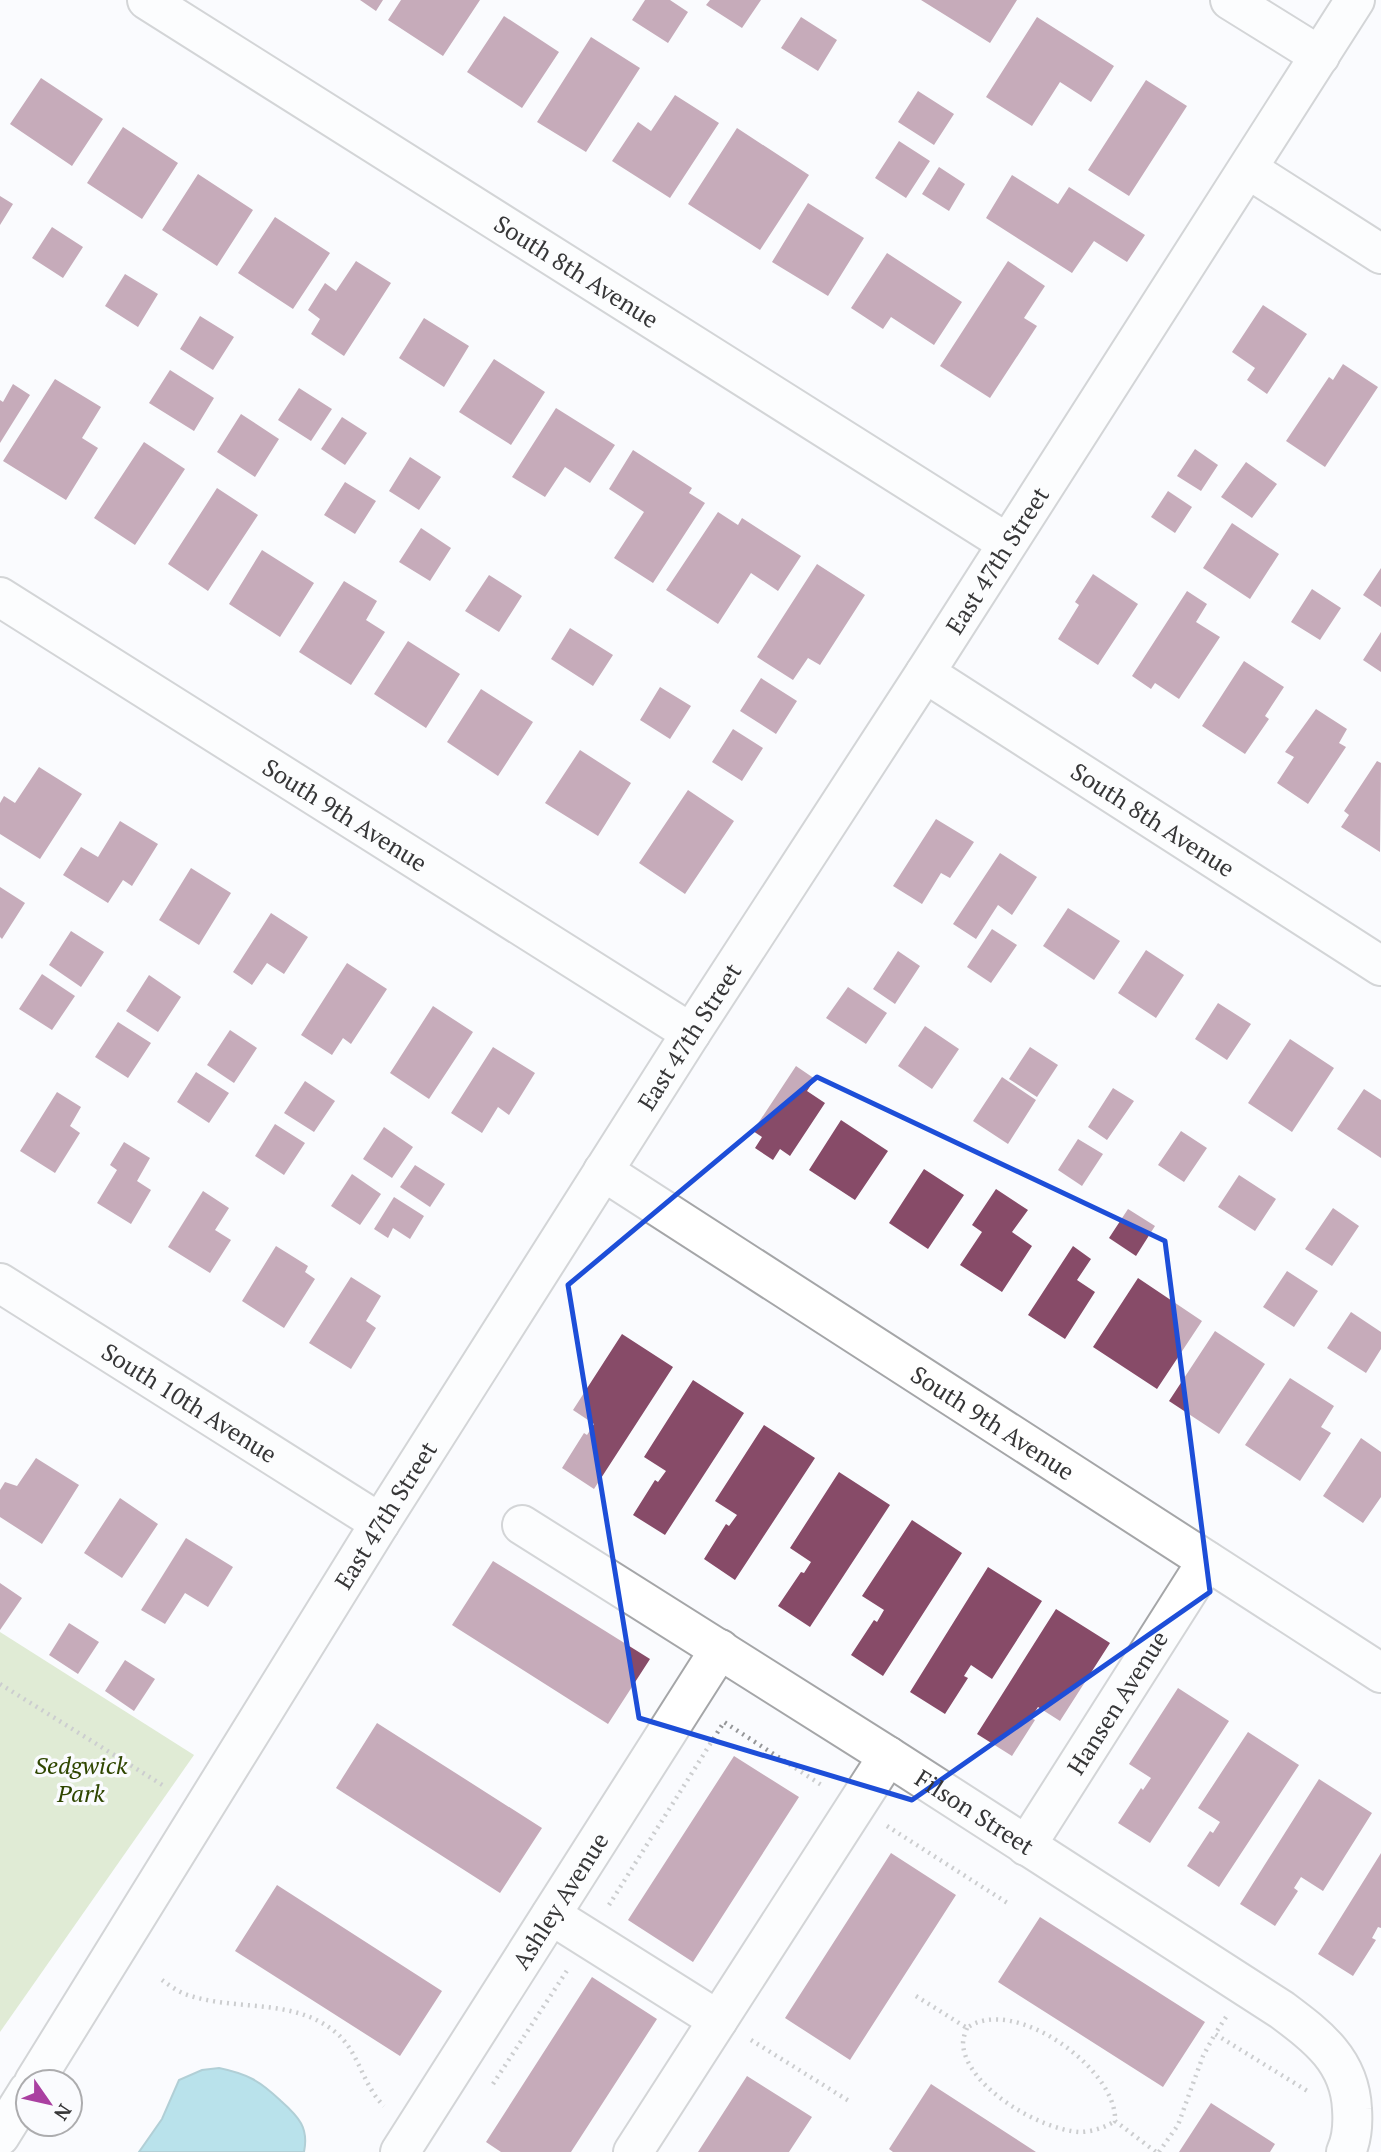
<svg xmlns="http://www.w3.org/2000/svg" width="1381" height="2152" font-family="'PT Serif',serif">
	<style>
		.green { fill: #c0d7a4 }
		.water { fill: #6ac4d6; stroke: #5a99a6; stroke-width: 2 }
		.building { fill: #874b68 }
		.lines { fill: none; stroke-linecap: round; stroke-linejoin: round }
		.minor-casing { stroke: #a5a6a8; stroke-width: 42 }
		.major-casing { stroke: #a5a6a8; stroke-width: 42 }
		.path { stroke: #959698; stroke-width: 4.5; stroke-dasharray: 2 5; stroke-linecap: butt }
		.minor { stroke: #fff; stroke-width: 38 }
		.major { stroke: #fff; stroke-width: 38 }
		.marked { fill: none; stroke: #1d4ed8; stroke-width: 5; stroke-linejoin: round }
		.labels { text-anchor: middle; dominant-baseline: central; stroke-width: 7; stroke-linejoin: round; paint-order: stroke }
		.street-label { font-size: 24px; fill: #363637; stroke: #fafbfe }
		.park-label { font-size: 24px; font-style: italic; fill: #2f4600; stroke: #fafbfe }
	</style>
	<rect width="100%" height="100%" fill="#fafbfe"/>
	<path class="green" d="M 0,1632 L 194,1755 L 0,2032 Z"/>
	<path class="water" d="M 219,2068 C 248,2074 260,2081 281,2101 C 299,2117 309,2128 304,2152 L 139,2152 L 162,2119 L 179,2080 L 202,2070 Z"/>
	<path class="building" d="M 360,0 L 383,0 L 376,11 Z
		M 401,0 L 480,0 L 443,56 L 388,20 Z
		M 645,0 L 670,0 L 688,12 L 668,43 L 632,20 Z
		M 710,0 L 761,0 L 742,28 L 706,5 Z
		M 921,0 L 1017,0 L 990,43 Z
		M 504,16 L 559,52 L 522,108 L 467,72 Z
		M 801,17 L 837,40 L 818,71 L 781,48 Z
		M 1037,17 L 1114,66 L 1091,102 L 1060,82 L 1032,126 L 986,97 Z
		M 591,37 L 640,68 L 586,152 L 537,122 Z
		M 41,78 L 103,119 L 72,166 L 10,124 Z
		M 1146,80 L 1187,106 L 1129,196 L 1088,170 Z
		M 918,91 L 954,114 L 934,145 L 898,122 Z
		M 675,95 L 719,123 L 670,198 L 612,161 L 638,122 L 651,131 Z
		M 123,127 L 178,163 L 142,219 L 87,183 Z
		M 737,128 L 809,175 L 760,250 L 688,204 Z
		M 899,141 L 930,161 L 906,198 L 875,178 Z
		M 939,167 L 965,184 L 949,211 L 922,194 Z
		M 198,174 L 253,210 L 217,266 L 162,230 Z
		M 1012,175 L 1058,204 L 1069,187 L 1145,235 L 1127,262 L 1094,241 L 1072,273 L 986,218 Z
		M 0,196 L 13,204 L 0,225 Z
		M 808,203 L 864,238 L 828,296 L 772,262 Z
		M 275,217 L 330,253 L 293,309 L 238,273 Z
		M 52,227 L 83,247 L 63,278 L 32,258 Z
		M 887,253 L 962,302 L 934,345 L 891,317 L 883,329 L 851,308 Z
		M 356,261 L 391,283 L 344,356 L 311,334 L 320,319 L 308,310 L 325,283 L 336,291 Z
		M 1008,261 L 1045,286 L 1024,318 L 1037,326 L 990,398 L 940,366 Z
		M 125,274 L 158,294 L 138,327 L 105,306 Z
		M 1263,305 L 1307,334 L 1267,394 L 1247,380 L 1255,368 L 1232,352 Z
		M 200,316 L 234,337 L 213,370 L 180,349 Z
		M 424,318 L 469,346 L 444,387 L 399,358 Z
		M 494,359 L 545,392 L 511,445 L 459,412 Z
		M 1343,364 L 1378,387 L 1325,467 L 1286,441 L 1329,377 L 1333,380 Z
		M 170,370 L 214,398 L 194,431 L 149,403 Z
		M 55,379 L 101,407 L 82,438 L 98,448 L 66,500 L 3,461 Z
		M 13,384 L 30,395 L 0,443 L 0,400 L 3,402 Z
		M 299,388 L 332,409 L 311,441 L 278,420 Z
		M 556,408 L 615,445 L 590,483 L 565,467 L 545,497 L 512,477 Z
		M 241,414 L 279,439 L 255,477 L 217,452 Z
		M 342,417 L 367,433 L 345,465 L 321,449 Z
		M 144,442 L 185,469 L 135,545 L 94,518 Z
		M 1195,449 L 1218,465 L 1201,491 L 1177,476 Z
		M 633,450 L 692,488 L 689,493 L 705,503 L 653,583 L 614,558 L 644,512 L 609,489 Z
		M 410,457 L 441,477 L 419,510 L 389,491 Z
		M 1246,462 L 1277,484 L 1252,518 L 1221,497 Z
		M 345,482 L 376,501 L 355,534 L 324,515 Z
		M 217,488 L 258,515 L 208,591 L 168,564 Z
		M 1168,491 L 1192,507 L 1175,533 L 1151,517 Z
		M 718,512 L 738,525 L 742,518 L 801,556 L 778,591 L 751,573 L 718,624 L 666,590 Z
		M 1232,523 L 1279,554 L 1250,599 L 1203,568 Z
		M 421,528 L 451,548 L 430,581 L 399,562 Z
		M 262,550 L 314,583 L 280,637 L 229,604 Z
		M 817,564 L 865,595 L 820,665 L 808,658 L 793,680 L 757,657 Z
		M 1381,568 L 1381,607 L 1363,595 Z
		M 1093,574 L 1138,604 L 1098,665 L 1058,639 L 1079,605 L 1075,602 Z
		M 489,575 L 522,596 L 499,632 L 465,611 Z
		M 344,581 L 377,601 L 366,620 L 385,632 L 351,685 L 299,652 Z
		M 1312,589 L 1341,608 L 1320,640 L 1291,622 Z
		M 1187,591 L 1207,604 L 1196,622 L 1220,637 L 1179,699 L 1155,683 L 1151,689 L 1132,676 Z
		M 570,628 L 613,655 L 593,686 L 551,659 Z
		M 1381,632 L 1381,672 L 1363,660 Z
		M 408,641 L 460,674 L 426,728 L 374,694 Z
		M 1244,661 L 1284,687 L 1265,716 L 1269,719 L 1245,754 L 1202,726 Z
		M 761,678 L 797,701 L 776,734 L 740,711 Z
		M 660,687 L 691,706 L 670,739 L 640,720 Z
		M 481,689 L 533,722 L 498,776 L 447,742 Z
		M 1316,709 L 1347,729 L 1339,743 L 1346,747 L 1308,804 L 1277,783 L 1294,757 L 1285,752 Z
		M 733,729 L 763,748 L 742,781 L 712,762 Z
		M 580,750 L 631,783 L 598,836 L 545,803 Z
		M 1377,761 L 1381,763 L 1380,852 L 1341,827 L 1349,815 L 1344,811 Z
		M 39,767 L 82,794 L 40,859 L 0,834 L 0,803 L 4,796 L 15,803 Z
		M 688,790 L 734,821 L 685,894 L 639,863 Z
		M 936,819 L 974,842 L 950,878 L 941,873 L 922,904 L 893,886 Z
		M 120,821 L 158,844 L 132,886 L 123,880 L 108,903 L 63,875 L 81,847 L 98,857 Z
		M 1000,853 L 1037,877 L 1012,915 L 998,905 L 976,939 L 953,924 Z
		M 191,868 L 231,893 L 199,945 L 159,920 Z
		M 0,887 L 25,903 L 2,939 L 0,937 Z
		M 1068,908 L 1120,941 L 1094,980 L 1043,946 Z
		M 271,913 L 308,937 L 284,974 L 267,963 L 252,985 L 233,972 Z
		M 992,929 L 1017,945 L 991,983 L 967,967 Z
		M 71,931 L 104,952 L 81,987 L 49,965 Z
		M 1146,950 L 1184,975 L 1156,1018 L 1118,993 Z
		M 898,951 L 920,966 L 895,1004 L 873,989 Z
		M 347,963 L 387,989 L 351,1044 L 343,1038 L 332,1055 L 301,1035 Z
		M 42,974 L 75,996 L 52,1030 L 19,1009 Z
		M 149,975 L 181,997 L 158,1032 L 126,1011 Z
		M 848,987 L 887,1013 L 866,1044 L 826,1018 Z
		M 1218,1003 L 1251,1024 L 1227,1060 L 1195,1039 Z
		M 433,1006 L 473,1032 L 429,1099 L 390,1073 Z
		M 118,1022 L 151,1043 L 128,1078 L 95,1057 Z
		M 925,1026 L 959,1049 L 932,1089 L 898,1066 Z
		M 230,1030 L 257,1048 L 234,1083 L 207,1065 Z
		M 1290,1039 L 1334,1068 L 1292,1132 L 1248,1103 Z
		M 493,1047 L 535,1073 L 509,1115 L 498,1107 L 482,1133 L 451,1113 Z
		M 1030,1047 L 1058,1065 L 1037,1097 L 1009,1079 Z
		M 796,1066 L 815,1079 L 807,1091 L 825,1103 L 790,1156 L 780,1149 L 773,1160 L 755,1148 L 762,1137 L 753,1131 Z
		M 196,1072 L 229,1093 L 209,1123 L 177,1102 Z
		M 1002,1077 L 1036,1100 L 1008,1144 L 973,1121 Z
		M 305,1081 L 335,1101 L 314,1132 L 284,1113 Z
		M 1113,1088 L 1134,1101 L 1107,1140 L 1088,1127 Z
		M 1364,1089 L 1381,1100 L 1381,1158 L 1337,1129 Z
		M 57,1092 L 81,1107 L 70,1126 L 80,1133 L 55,1173 L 20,1151 Z
		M 841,1120 L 888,1151 L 855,1200 L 809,1170 Z
		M 275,1124 L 305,1143 L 284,1175 L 255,1156 Z
		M 384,1127 L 413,1147 L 392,1178 L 363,1159 Z
		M 1181,1131 L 1207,1148 L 1184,1182 L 1158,1165 Z
		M 1078,1139 L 1103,1154 L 1082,1186 L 1058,1170 Z
		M 124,1142 L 150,1158 L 137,1181 L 151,1190 L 131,1224 L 97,1203 L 117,1170 L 110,1165 Z
		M 415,1165 L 445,1184 L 430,1207 L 400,1187 Z
		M 924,1169 L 964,1195 L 928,1249 L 889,1223 Z
		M 352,1174 L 381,1194 L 360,1225 L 331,1206 Z
		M 1239,1175 L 1276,1199 L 1255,1231 L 1218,1207 Z
		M 996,1189 L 1028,1210 L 1012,1232 L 1032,1246 L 1002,1292 L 960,1265 L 982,1232 L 972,1225 Z
		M 203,1191 L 229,1208 L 215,1230 L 231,1240 L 210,1273 L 168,1247 Z
		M 394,1197 L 424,1216 L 410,1239 L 393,1228 L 388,1238 L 374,1229 Z
		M 1333,1208 L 1359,1226 L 1332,1266 L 1305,1249 Z
		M 1128,1209 L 1155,1226 L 1136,1256 L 1109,1238 Z
		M 276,1246 L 308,1266 L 305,1272 L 315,1279 L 284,1328 L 242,1301 Z
		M 1073,1246 L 1091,1259 L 1077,1280 L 1095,1292 L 1065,1339 L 1028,1315 Z
		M 1287,1271 L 1318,1291 L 1294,1327 L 1263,1307 Z
		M 351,1277 L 381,1296 L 366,1321 L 376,1328 L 351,1369 L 309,1343 Z
		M 1138,1278 L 1202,1321 L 1157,1389 L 1093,1347 Z
		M 1351,1312 L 1381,1332 L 1381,1349 L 1366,1373 L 1327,1348 Z
		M 1215,1331 L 1265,1364 L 1219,1434 L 1169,1401 Z
		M 622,1334 L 673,1367 L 594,1489 L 562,1468 L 584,1433 L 587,1435 L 594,1424 L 573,1410 Z
		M 1290,1378 L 1334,1406 L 1321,1427 L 1331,1433 L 1300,1481 L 1245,1445 Z
		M 693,1380 L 744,1413 L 665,1535 L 633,1515 L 655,1480 L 658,1482 L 666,1471 L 644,1457 Z
		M 764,1425 L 815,1458 L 735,1580 L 704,1559 L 726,1524 L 729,1526 L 737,1515 L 715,1501 Z
		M 1361,1438 L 1381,1452 L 1381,1497 L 1363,1523 L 1323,1496 Z
		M 36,1458 L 79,1485 L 42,1544 L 0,1517 L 0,1490 L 5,1482 L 17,1486 Z
		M 839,1472 L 890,1505 L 810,1627 L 778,1606 L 801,1572 L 804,1573 L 811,1562 L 790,1548 Z
		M 120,1498 L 158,1524 L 122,1578 L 84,1553 Z
		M 912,1520 L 962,1553 L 883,1676 L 851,1655 L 874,1620 L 877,1622 L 884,1610 L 862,1596 Z
		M 186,1538 L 233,1567 L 208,1607 L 185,1593 L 165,1624 L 141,1610 Z
		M 493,1561 L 650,1659 L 608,1724 L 452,1625 Z
		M 988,1567 L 1042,1601 L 992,1679 L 971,1665 L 964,1676 L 968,1678 L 945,1714 L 910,1692 Z
		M 0,1583 L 22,1598 L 0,1630 Z
		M 1056,1609 L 1110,1643 L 1060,1721 L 1038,1707 L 1031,1718 L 1035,1720 L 1012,1756 L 977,1734 Z
		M 69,1623 L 99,1642 L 78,1674 L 49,1655 Z
		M 125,1660 L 155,1679 L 134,1711 L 105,1691 Z
		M 1178,1688 L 1229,1721 L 1150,1843 L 1118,1823 L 1141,1788 L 1143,1790 L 1151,1778 L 1129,1764 Z
		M 377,1723 L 542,1828 L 500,1893 L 336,1788 Z
		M 1248,1732 L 1299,1765 L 1219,1887 L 1187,1866 L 1210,1831 L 1213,1833 L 1220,1822 L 1198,1808 Z
		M 734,1756 L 799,1797 L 693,1962 L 628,1920 Z
		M 1319,1779 L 1372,1813 L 1323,1891 L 1301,1877 L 1294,1888 L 1298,1891 L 1275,1926 L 1240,1904 Z
		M 891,1853 L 956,1895 L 850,2060 L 785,2018 Z
		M 1381,1853 L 1381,1928 L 1378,1927 L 1372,1938 L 1376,1940 L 1353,1976 L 1318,1954 Z
		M 277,1885 L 442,1991 L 400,2056 L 235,1951 Z
		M 1040,1917 L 1205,2022 L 1163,2087 L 998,1982 Z
		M 592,1977 L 657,2019 L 571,2152 L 501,2152 L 486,2142 Z
		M 747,2076 L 812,2117 L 789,2152 L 698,2152 Z
		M 931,2084 L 1036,2152 L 893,2152 L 889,2149 Z
		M 1211,2103 L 1275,2144 L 1270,2152 L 1179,2152 Z"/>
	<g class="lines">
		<g class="minor-casing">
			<g id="minor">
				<path id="s1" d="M 147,0 L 1007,543"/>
				<path d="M 1230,0 L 1320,56"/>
				<path d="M 1248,169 L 1381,254"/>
				<path id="s2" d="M 0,597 L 691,1033"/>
				<path id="s3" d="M 925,673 L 1381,966"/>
				<path id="s4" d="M 603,1171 L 1381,1673"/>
				<path id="s5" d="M 0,1283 L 380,1523"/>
				<path id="s6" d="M 522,1525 L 888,1756 L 1282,2010 C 1318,2037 1350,2061 1352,2109 C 1353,2123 1352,2139 1346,2152"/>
				<path id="s7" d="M 1026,1846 L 1207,1561"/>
				<path d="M 551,1915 L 718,2020"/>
				<path id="s8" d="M 400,2152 L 720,1649"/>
				<path d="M 633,2152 L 888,1756"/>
			</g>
		</g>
		<g class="major-casing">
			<g id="major">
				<path id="s9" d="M 34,2082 L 380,1523 L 691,1033 L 925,673 L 1355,0"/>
				<path d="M 0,2136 L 28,2091"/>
			</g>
		</g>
		<path class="path" d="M 0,1684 L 164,1786
			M 887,1826 L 1009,1904
			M 609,1905 L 724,1722 L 823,1786
			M 162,1980 C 169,1985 177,1991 185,1994 C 234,2012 291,1997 334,2031 C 359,2050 362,2085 384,2106
			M 916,1996 L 967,2028 C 1013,1994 1118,2069 1115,2121 L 1156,2152
			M 1226,2017 L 1215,2034 L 1309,2092
			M 967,2028 C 965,2033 963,2038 963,2044 C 966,2087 1039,2129 1079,2132 C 1091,2132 1104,2128 1115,2121
			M 751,2040 L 849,2101
			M 493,2084 L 568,1969
			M 1159,2152 L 1178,2125 L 1203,2056 L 1215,2034"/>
		<use href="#minor" class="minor"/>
		<use href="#major" class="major"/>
	</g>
	<path d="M0 0H1381V2152H0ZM 817,1077 L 1165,1241 L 1210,1592 L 912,1800 L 639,1718 L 568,1285 Z" fill="#fafbfe" fill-opacity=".55" fill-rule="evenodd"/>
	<path class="marked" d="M 817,1077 L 1165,1241 L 1210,1592 L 912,1800 L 639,1718 L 568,1285 Z"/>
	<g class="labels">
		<g class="street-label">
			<text stroke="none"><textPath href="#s1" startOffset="508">South 8th Avenue</textPath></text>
			<text stroke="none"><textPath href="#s9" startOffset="1801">East 47th Street</textPath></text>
			<text stroke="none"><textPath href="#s2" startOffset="408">South 9th Avenue</textPath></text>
			<text stroke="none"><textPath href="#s3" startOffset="271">South 8th Avenue</textPath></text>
			<text stroke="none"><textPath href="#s9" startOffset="1234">East 47th Street</textPath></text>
			<text stroke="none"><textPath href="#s5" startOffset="224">South 10th Avenue</textPath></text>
			<text stroke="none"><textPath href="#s4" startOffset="464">South 9th Avenue</textPath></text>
			<text stroke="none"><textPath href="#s9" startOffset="667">East 47th Street</textPath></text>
			<text stroke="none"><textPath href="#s7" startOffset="170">Hansen Avenue</textPath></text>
			<text stroke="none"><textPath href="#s6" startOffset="536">Filson Street</textPath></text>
			<text stroke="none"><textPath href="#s8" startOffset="298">Ashley Avenue</textPath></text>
		</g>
		<g class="park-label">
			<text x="81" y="1765">Sedgwick<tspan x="81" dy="28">Park</tspan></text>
		</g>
	</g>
	<g transform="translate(49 2103) rotate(124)"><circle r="33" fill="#fafbfe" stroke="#acacae" stroke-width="2"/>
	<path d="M0-5L12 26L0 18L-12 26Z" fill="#aa40a1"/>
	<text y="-10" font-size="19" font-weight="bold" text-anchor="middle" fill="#363637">N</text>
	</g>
</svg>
